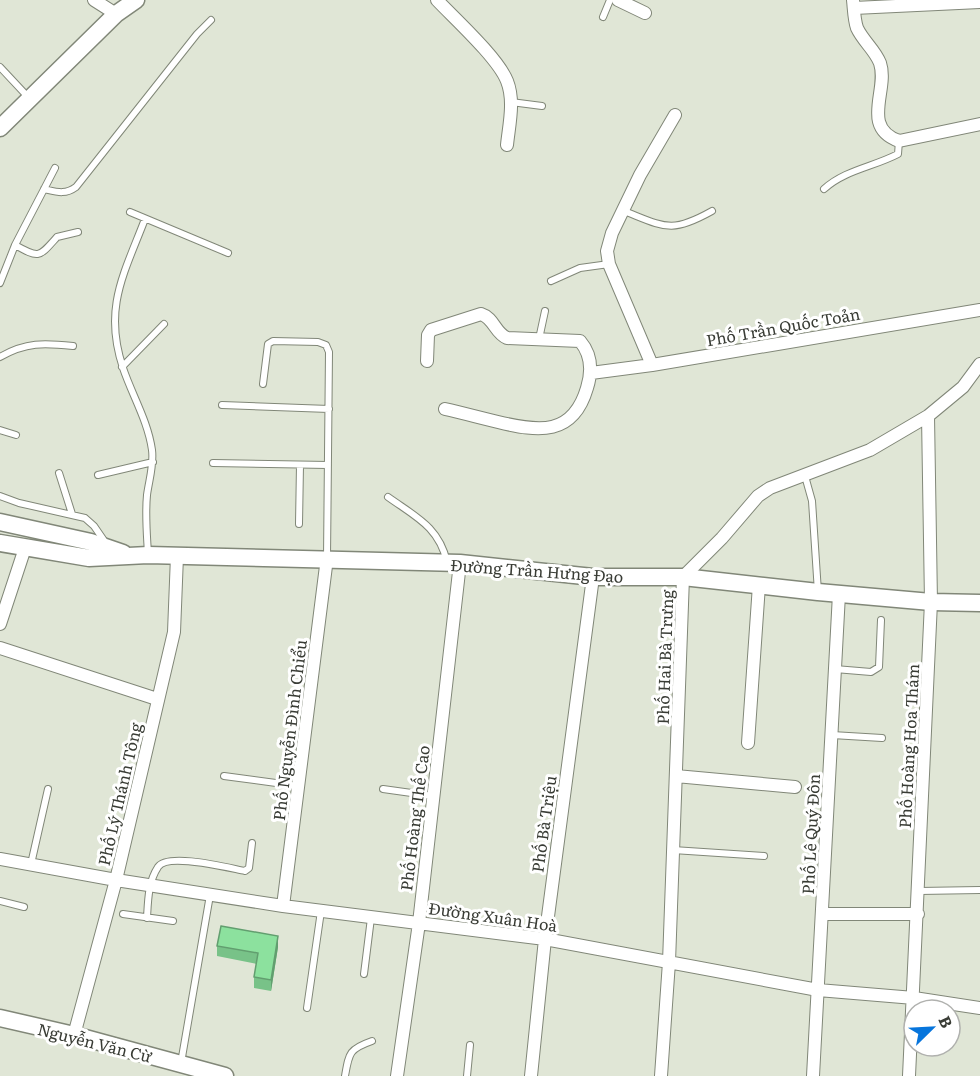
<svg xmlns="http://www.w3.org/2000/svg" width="980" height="1076" font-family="Literata,serif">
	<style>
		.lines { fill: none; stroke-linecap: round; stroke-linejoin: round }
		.service-casing { stroke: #818778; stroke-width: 8 }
		.minor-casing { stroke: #818778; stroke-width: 14 }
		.tertiary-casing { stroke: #818778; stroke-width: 19 }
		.service { stroke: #fff; stroke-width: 6 }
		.minor { stroke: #fff; stroke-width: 12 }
		.tertiary { stroke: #fff; stroke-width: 16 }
		.wall { fill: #78c288 }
		.shaded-wall { fill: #629e6f }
		.building { fill: #8ce19e; stroke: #629e6f; stroke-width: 1.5 }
		.labels { text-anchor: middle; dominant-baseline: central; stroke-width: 6; stroke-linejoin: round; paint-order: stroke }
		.street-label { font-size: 16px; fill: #393c35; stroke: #fff }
	</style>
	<rect width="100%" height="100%" fill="#e0e6d6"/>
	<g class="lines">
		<g class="service-casing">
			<path id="service" d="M 603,17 L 610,0
				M 0,67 L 29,98
				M 511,102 L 542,106
				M 44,189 C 57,192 65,195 76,187 L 197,34 L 211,20
				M 824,189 C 845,170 873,167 898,154 L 899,141
				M 624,211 C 665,227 671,234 712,211
				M 130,212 L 228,253
				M 145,219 C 124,274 103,308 123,368 C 132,395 148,421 152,450 C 154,465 149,480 147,495 C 145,515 147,535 148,554
				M 15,245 C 40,259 39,257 57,237 L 78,232
				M 551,281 L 580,268 L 609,264
				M 0,283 L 15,245 L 55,168
				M 539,339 L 545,311
				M 0,357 C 26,342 44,343 73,346
				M 122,367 L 164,324
				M 263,384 L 268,344 L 273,341 L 318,342 L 326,345 L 329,352 L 327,558
				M 222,405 L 329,409
				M 0,430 L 16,435
				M 213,463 L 328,465
				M 59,473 L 72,514
				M 98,475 L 153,462
				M 805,476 L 812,501 L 818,592
				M 0,496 L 19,503 L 85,518 L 94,526 L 105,542
				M 388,497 C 416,517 439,527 447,562
				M 299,524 L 300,465
				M 835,669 L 871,672 L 879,667 L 881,620
				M 832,735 L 882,738
				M 224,776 L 298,786
				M 383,789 L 433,796
				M 673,850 L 764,856
				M 31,864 L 48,789
				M 919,891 L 980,890
				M 0,901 L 24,907
				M 123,914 L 173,921
				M 147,918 C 148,901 148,882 158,867 C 167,852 229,868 245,871 L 249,868 L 252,843
				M 364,974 L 371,918
				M 307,1008 L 321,911
				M 181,1063 L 210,895
				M 345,1076 C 349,1053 349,1049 372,1041
				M 467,1076 L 470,1045"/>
		</g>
		<g class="minor-casing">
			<path id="minor" d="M 94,0 L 116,14
				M 437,0 C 455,19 498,58 507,81 C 515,101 509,125 507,145
				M 618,0 L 645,13
				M 853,0 C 854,9 854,19 857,28 C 863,41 875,50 880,63 C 889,90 860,127 899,141 L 980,124
				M 854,8 L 980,2
				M 427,361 L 428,335 L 431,330 L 481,314 C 494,318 495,333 507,338 L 580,341 C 592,355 592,372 587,388 C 573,436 539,432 498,422 C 481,418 463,413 445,409
				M 652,365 L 609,264 L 607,251 L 612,233 L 640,175 L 675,115
				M 591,373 L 652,365 L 980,310
				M 0,624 L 25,548
				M 0,648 L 157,699
				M 748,743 L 759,585
				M 676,776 L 795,787
				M 0,859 L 116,880 L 283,906 L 545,939 L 818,990 L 914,998 L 980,1008
				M 283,906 L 327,558
				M 822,914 L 918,914
				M 74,1035 L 116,880 L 174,632 L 177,556
				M 397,1076 L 419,923 L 460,563
				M 531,1076 L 545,939 L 593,577
				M 661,1076 L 669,962 L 683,577 L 722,538 L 758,496 L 770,488 L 870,450 L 928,416 L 963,387 L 980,364
				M 813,1076 L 839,594
				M 909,1076 L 931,602 L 928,416"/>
		</g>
		<g class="tertiary-casing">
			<path id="tertiary" d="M 0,128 L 116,14 L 136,0
				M 0,522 L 91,542 L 123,553
				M 0,543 L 89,558 L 148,555 L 460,563 L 593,577 L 683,577 L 818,592 L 931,602 L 980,603
				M 0,1018 L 74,1035 L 225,1076"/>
		</g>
		<use href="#service" class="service"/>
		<use href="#minor" class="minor"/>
		<use href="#tertiary" class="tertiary"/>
	</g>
	<path class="wall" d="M 217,946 L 278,947 L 271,991 L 254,988 L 254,977 L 257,964 L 217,956 Z"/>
	<path class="shaded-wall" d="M 278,936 L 278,947 L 271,991 L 271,980 Z"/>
	<path class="building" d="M 221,926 L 278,936 L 271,980 L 254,977 L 258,953 L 217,946 Z"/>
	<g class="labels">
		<g class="street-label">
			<text transform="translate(783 326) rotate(-10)">Phố Trần Quốc Toản</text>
			<text transform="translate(537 570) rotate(4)">Đường Trần Hưng Đạo</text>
			<text transform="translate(664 657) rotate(-88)">Phố Hai Bà Trưng</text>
			<text transform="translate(289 730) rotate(-83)">Phố Nguyễn Đình Chiểu</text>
			<text transform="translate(908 746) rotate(-87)">Phố Hoàng Hoa Thám</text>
			<text transform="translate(119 794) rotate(-77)">Phố Lý Thánh Tông</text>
			<text transform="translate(414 818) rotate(-83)">Phố Hoàng Thế Cao</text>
			<text transform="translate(543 824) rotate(-82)">Phố Bà Triệu</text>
			<text transform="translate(810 834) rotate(-87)">Phố Lê Quý Đôn</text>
			<text transform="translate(493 916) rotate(8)">Đường Xuân Hoà</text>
			<text transform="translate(95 1042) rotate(14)">Nguyễn Văn Cừ</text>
		</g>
	</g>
	<g transform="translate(932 1028) rotate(66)"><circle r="28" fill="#ffffff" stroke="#b0b1ae" stroke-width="1.5"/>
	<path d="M0-4.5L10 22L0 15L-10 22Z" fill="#0775dc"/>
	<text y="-9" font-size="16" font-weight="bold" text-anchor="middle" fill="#393c35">B</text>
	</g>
</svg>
